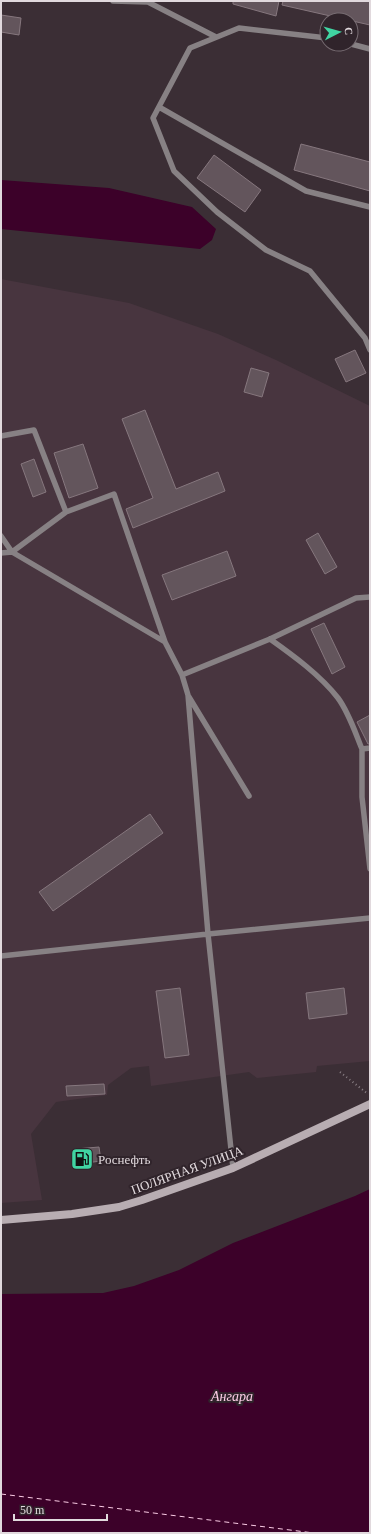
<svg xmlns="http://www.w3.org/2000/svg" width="371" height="1534" font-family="Georgia,serif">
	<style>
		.built { fill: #48353f }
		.water { fill: #3c0129 }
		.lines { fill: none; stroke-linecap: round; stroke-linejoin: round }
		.ferry { stroke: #fbcce5; stroke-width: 1; stroke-dasharray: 5 4; stroke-linecap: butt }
		.building { fill: #63555c; stroke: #86777e }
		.path { stroke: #8b8086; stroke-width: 2; stroke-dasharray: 1 3; stroke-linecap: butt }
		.lane { stroke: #878184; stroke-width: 5.5 }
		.secondary { stroke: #b8adb2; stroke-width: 8 }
		.labels { text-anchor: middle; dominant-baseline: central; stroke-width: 4; stroke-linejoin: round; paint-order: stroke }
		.poi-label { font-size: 13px; fill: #e1d9dd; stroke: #30242b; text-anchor: start }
		.street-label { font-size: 13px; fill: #e1d9dd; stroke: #30242b }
		.water-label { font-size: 14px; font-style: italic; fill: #fbcce5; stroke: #30242b }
	</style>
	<rect width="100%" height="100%" fill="#3b2e35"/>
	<path class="built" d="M 1,279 L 129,303 L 218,334 L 276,360 L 370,406 L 370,1061 L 317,1066 L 316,1072 L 257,1078 L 249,1072 L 151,1086 L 149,1066 L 131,1068 L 108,1085 L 107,1095 L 56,1102 L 31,1134 L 42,1200 L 1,1203 Z"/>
	<path class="water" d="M 1,180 L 109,188 L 192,207 L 216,229 L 212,240 L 200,249 L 1,229 Z
		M 370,1189 L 370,1533 L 1,1533 L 1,1294 L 103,1293 L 134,1286 L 179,1270 L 233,1243 L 355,1196 Z"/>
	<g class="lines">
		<path class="ferry" d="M 1,1494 L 314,1533"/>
	</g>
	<path class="building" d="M 233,1 L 279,1 L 276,16 L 233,4 Z
		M 283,1 L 370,1 L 370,25 L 282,5 Z
		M 1,15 L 21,18 L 19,35 L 1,32 Z
		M 301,144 L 370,162 L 370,191 L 294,170 Z
		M 214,155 L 261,190 L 245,212 L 197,178 Z
		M 355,350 L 366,373 L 346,382 L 335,359 Z
		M 251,368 L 269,373 L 262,397 L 244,392 Z
		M 145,410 L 176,489 L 218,472 L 225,491 L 133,528 L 126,509 L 153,498 L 122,419 Z
		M 83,444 L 98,488 L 69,498 L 54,453 Z
		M 34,459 L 46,492 L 33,497 L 21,464 Z
		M 318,533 L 337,567 L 325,574 L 306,540 Z
		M 227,551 L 236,576 L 172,600 L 162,575 Z
		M 324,623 L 345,667 L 332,674 L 311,629 Z
		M 370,715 L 370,744 L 368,744 L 357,722 Z
		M 150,814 L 163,833 L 53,911 L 39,892 Z
		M 180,988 L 189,1055 L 165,1058 L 156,991 Z
		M 344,988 L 347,1014 L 309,1019 L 306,993 Z
		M 104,1084 L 105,1094 L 67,1096 L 66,1086 Z
		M 99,1147 L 101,1161 L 78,1164 L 76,1149 Z"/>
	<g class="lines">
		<path class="path" d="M 340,1072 L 368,1094"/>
		<path class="lane" d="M 113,1 L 148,2 L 216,37
			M 327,38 L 239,28 L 190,48 L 153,118 L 174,171 L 217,212 L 266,250 L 310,271 L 365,338 L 370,350
			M 351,44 L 370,49
			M 159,107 L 306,191 L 370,207
			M 1,436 L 34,430 L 66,512 L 12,552 L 1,553
			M 66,512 L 114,494 L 165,642
			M 1,536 L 12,552 L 165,642 L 182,675 L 188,695 L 208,934 L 370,918
			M 270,639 C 294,656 320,675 338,698 C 349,713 355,732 362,749
			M 182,675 L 270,639 L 356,598 L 370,597
			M 189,697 L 249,796
			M 370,748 L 362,749 L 362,797 L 370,869
			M 1,956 L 208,934 L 233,1168"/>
		<path class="secondary" d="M 1,1220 L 72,1214 L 119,1207 L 142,1200 L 233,1168 L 370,1104"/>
	</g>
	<defs>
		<g id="fuel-square" transform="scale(1.15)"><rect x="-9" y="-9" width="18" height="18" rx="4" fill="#40d4a2" stroke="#30242b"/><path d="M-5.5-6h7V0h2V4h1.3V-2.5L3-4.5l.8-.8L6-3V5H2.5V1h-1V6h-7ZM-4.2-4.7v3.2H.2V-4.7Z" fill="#111"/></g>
	</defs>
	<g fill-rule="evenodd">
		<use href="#fuel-square" x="82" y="1159"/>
	</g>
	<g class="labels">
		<g class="poi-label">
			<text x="98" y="1159">Роснефть</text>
		</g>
		<g class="street-label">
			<text transform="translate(187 1170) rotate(-20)">ПОЛЯРНАЯ УЛИЦА</text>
		</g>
		<g class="water-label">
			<text x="232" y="1396">Ангара</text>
		</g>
	</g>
	<rect width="371" height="1534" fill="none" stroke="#e1d9dd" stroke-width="4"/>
	<g transform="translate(339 32) rotate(84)"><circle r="19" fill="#30242b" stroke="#776c72"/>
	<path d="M0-3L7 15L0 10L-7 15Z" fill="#40d4a2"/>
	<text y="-6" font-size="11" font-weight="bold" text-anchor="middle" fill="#e1d9dd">С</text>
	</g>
	<path d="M14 1514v6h93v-6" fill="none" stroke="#e1d9dd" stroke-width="2"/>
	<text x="20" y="1514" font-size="12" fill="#e1d9dd" stroke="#30242b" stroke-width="3" paint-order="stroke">50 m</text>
</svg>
